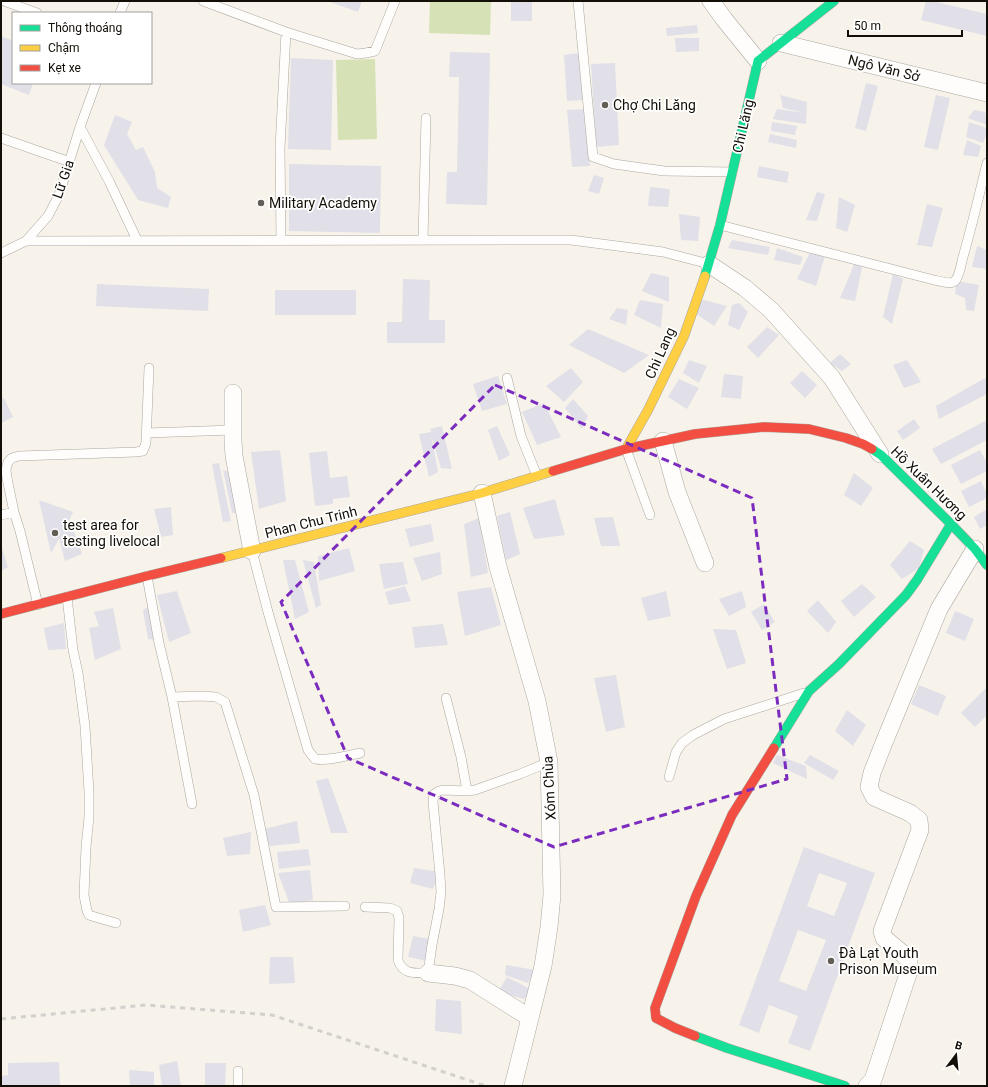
<svg xmlns="http://www.w3.org/2000/svg" width="988" height="1087" font-family="Roboto,sans-serif">
	<style>
		.green { fill: #d6e2b5 }
		.building { fill: #e1dfe8; fill-rule: evenodd }
		.lines { fill: none; stroke-linecap: round; stroke-linejoin: round }
		.lane-casing { stroke: #aba79f; stroke-width: 10 }
		.street-casing { stroke: #aba79f; stroke-width: 18 }
		.fast-casing { stroke: #aba79f; stroke-width: 10 }
		.slow-casing { stroke: #aba79f; stroke-width: 10 }
		.jam-casing { stroke: #aba79f; stroke-width: 10 }
		.lane { stroke: #fefdfc; stroke-width: 9 }
		.street { stroke: #fefdfc; stroke-width: 17 }
		.fast { stroke: #16e098; stroke-width: 9 }
		.slow { stroke: #ffcf43; stroke-width: 9 }
		.jam { stroke: #f24e42; stroke-width: 9 }
		.rail { stroke: #d2d0cd; stroke-width: 3; stroke-dasharray: 5 5; stroke-linecap: butt }
		.marked { fill: none; stroke: #7b2cbf; stroke-width: 3; stroke-dasharray: 8 5; stroke-linejoin: round }
		.poi-dot { fill: #635e56; stroke: #fff; stroke-width: 1.5 }
		.labels { text-anchor: middle; dominant-baseline: central; stroke-width: 3.5; stroke-linejoin: round; paint-order: stroke }
		.street-label { font-size: 14px; fill: #130e06; stroke: #fff }
		.poi-label { font-size: 14px; fill: #130e06; stroke: #fff; text-anchor: start }
	</style>
	<rect width="100%" height="100%" fill="#f7f3ea"/>
	<path class="green" d="M 430,1 L 491,1 L 490,35 L 429,33 Z
		M 375,59 L 377,139 L 338,140 L 336,60 Z"/>
	<path class="building" d="M 327,1 L 362,1 L 358,12 Z
		M 511,1 L 532,1 L 532,21 L 511,21 Z
		M 926,1 L 932,1 L 987,14 L 987,36 L 921,20 Z
		M 697,25 L 698,33 L 667,36 L 666,28 Z
		M 1,36 L 13,41 L 13,83 L 33,83 L 29,95 L 1,84 Z
		M 675,38 L 699,38 L 699,51 L 676,52 Z
		M 450,52 L 490,53 L 487,205 L 446,204 L 447,172 L 457,172 L 459,77 L 449,77 Z
		M 580,53 L 584,100 L 567,101 L 564,55 Z
		M 291,58 L 333,60 L 331,150 L 288,149 Z
		M 615,63 L 619,145 L 596,147 L 591,64 Z
		M 866,83 L 878,86 L 866,131 L 855,128 Z
		M 780,95 L 807,102 L 806,124 L 773,119 L 777,109 L 805,113 L 783,108 Z
		M 936,95 L 950,98 L 938,150 L 924,147 Z
		M 585,109 L 590,166 L 572,167 L 567,110 Z
		M 974,110 L 985,112 L 987,125 L 968,118 Z
		M 115,115 L 132,122 L 127,134 L 136,150 L 143,147 L 155,172 L 157,188 L 171,197 L 168,208 L 138,200 L 104,145 Z
		M 772,122 L 797,126 L 795,135 L 771,131 Z
		M 969,122 L 987,128 L 987,133 L 983,143 L 966,137 Z
		M 770,134 L 797,140 L 796,148 L 768,142 Z
		M 967,140 L 981,146 L 978,157 L 963,155 Z
		M 289,164 L 381,166 L 380,233 L 289,231 Z
		M 759,166 L 789,172 L 787,183 L 757,177 Z
		M 594,175 L 604,178 L 599,194 L 588,191 Z
		M 650,187 L 670,189 L 668,207 L 648,206 Z
		M 817,192 L 825,194 L 817,221 L 806,220 Z
		M 839,197 L 855,205 L 847,232 L 836,228 Z
		M 927,204 L 943,208 L 932,247 L 917,245 Z
		M 679,214 L 700,217 L 698,241 L 681,240 Z
		M 732,240 L 770,247 L 768,255 L 728,248 Z
		M 977,246 L 987,250 L 987,269 L 972,267 Z
		M 777,248 L 803,257 L 800,265 L 774,260 Z
		M 811,250 L 825,256 L 816,286 L 797,279 Z
		M 856,260 L 862,268 L 855,301 L 840,298 Z
		M 651,273 L 669,277 L 669,302 L 642,291 Z
		M 893,274 L 903,279 L 892,324 L 883,317 Z
		M 403,279 L 430,280 L 429,320 L 445,320 L 445,343 L 387,343 L 387,322 L 402,322 Z
		M 957,281 L 979,285 L 974,311 L 966,310 L 965,298 L 955,294 Z
		M 97,284 L 209,289 L 208,311 L 96,306 Z
		M 275,290 L 356,290 L 356,315 L 275,315 Z
		M 700,299 L 727,306 L 714,326 L 695,313 Z
		M 640,300 L 663,304 L 661,328 L 634,315 Z
		M 739,303 L 748,312 L 739,330 L 728,325 L 732,305 Z
		M 617,308 L 628,310 L 626,325 L 609,319 Z
		M 767,327 L 779,335 L 758,358 L 747,347 Z
		M 588,329 L 649,355 L 624,373 L 569,345 Z
		M 840,354 L 851,364 L 842,371 L 830,363 Z
		M 689,360 L 707,366 L 699,383 L 683,373 Z
		M 907,360 L 921,382 L 904,388 L 893,365 Z
		M 571,368 L 583,382 L 564,402 L 546,386 Z
		M 802,371 L 817,385 L 805,398 L 790,383 Z
		M 724,374 L 743,376 L 741,399 L 721,397 Z
		M 498,376 L 507,404 L 482,411 L 473,384 Z
		M 985,378 L 987,384 L 987,394 L 939,419 L 936,406 Z
		M 679,379 L 699,388 L 687,409 L 668,397 Z
		M 4,398 L 13,417 L 1,423 L 1,400 Z
		M 573,399 L 588,416 L 582,429 L 565,408 Z
		M 544,403 L 561,437 L 537,445 L 522,412 Z
		M 914,419 L 920,428 L 903,440 L 897,431 Z
		M 987,420 L 987,440 L 941,464 L 932,449 Z
		M 442,426 L 452,469 L 441,468 L 431,435 L 438,472 L 429,477 L 419,434 L 431,432 L 430,429 Z
		M 497,426 L 510,455 L 499,461 L 488,430 Z
		M 280,450 L 286,501 L 259,509 L 251,452 Z
		M 980,450 L 987,463 L 987,471 L 961,484 L 951,465 Z
		M 327,451 L 330,478 L 347,476 L 350,497 L 333,499 L 333,504 L 315,506 L 309,453 Z
		M 219,463 L 231,521 L 223,522 L 212,464 Z
		M 223,470 L 232,473 L 242,513 L 232,513 Z
		M 854,473 L 873,488 L 861,506 L 844,495 Z
		M 981,481 L 987,494 L 987,498 L 969,507 L 961,491 Z
		M 555,499 L 565,535 L 534,539 L 523,508 Z
		M 39,500 L 73,512 L 67,525 L 71,523 L 82,554 L 65,561 L 59,539 L 51,553 Z
		M 171,507 L 173,535 L 161,537 L 154,509 Z
		M 987,509 L 987,525 L 980,529 L 974,517 Z
		M 510,512 L 520,554 L 506,560 L 497,516 Z
		M 613,517 L 620,546 L 601,546 L 594,518 Z
		M 479,518 L 488,573 L 471,577 L 464,524 Z
		M 431,524 L 434,541 L 410,547 L 405,529 Z
		M 910,541 L 924,550 L 919,568 L 902,579 L 890,565 Z
		M 1,545 L 8,567 L 1,571 Z
		M 349,548 L 355,571 L 319,581 L 318,556 Z
		M 440,552 L 442,574 L 422,581 L 413,558 Z
		M 283,560 L 295,560 L 309,612 L 295,619 Z
		M 303,560 L 314,562 L 321,605 L 316,608 Z
		M 403,562 L 408,584 L 384,589 L 379,564 Z
		M 862,584 L 876,597 L 854,617 L 841,601 Z
		M 405,586 L 411,601 L 389,605 L 385,592 Z
		M 491,587 L 501,625 L 465,636 L 457,592 Z
		M 177,591 L 191,633 L 169,642 L 157,595 Z
		M 666,591 L 671,616 L 648,621 L 641,598 Z
		M 742,591 L 746,607 L 729,616 L 719,599 Z
		M 818,600 L 836,622 L 828,633 L 807,611 Z
		M 764,604 L 775,622 L 762,630 L 751,612 Z
		M 150,606 L 156,640 L 148,639 L 143,610 Z
		M 113,608 L 121,649 L 95,660 L 89,628 L 99,626 L 94,612 Z
		M 955,611 L 974,619 L 965,641 L 946,633 Z
		M 64,623 L 66,649 L 48,650 L 44,628 Z
		M 443,624 L 448,645 L 415,648 L 412,627 Z
		M 713,629 L 736,630 L 746,663 L 727,669 Z
		M 616,675 L 625,727 L 606,732 L 594,678 Z
		M 919,685 L 946,696 L 938,716 L 911,704 Z
		M 987,687 L 987,715 L 975,727 L 961,713 Z
		M 847,710 L 866,725 L 853,746 L 835,731 Z
		M 777,755 L 806,766 L 807,779 L 773,763 Z
		M 810,755 L 839,771 L 833,780 L 804,763 Z
		M 328,778 L 348,833 L 331,833 L 316,781 Z
		M 297,821 L 300,843 L 270,846 L 264,829 Z
		M 251,832 L 250,854 L 227,856 L 223,838 Z
		M 804,847 L 875,873 L 810,1051 L 788,1043 L 798,1016 L 769,1005 L 759,1033 L 739,1025 ZM 819,873 L 847,883 L 834,916 L 807,906 ZM 798,930 L 826,940 L 806,991 L 779,981 Z
		M 308,849 L 311,865 L 279,869 L 277,852 Z
		M 414,868 L 439,872 L 433,889 L 410,883 Z
		M 310,870 L 313,900 L 290,905 L 278,873 Z
		M 265,905 L 271,925 L 243,932 L 239,910 Z
		M 413,936 L 430,939 L 427,961 L 408,957 Z
		M 270,957 L 293,957 L 295,983 L 269,984 Z
		M 506,965 L 535,970 L 528,983 L 505,975 Z
		M 507,977 L 532,990 L 524,999 L 498,992 Z
		M 436,999 L 461,1001 L 462,1034 L 435,1031 Z
		M 177,1061 L 181,1086 L 162,1086 L 159,1065 Z
		M 59,1062 L 60,1086 L 1,1086 L 1,1076 L 8,1075 L 8,1063 Z
		M 205,1063 L 226,1063 L 225,1086 L 205,1086 Z
		M 129,1070 L 154,1072 L 154,1086 L 130,1086 Z"/>
	<g class="lines">
		<g class="lane-casing">
			<path id="lane" d="M 4,1 L 37,13
				M 203,1 L 286,32 L 357,54 L 366,53 L 375,51 L 395,1
				M 578,1 L 593,157 L 614,164 L 664,171 L 732,172
				M 120,13 L 125,1
				M 80,127 L 109,181 L 137,240
				M 1,138 L 70,162
				M 720,225 L 934,280 C 939,281 951,285 955,281 C 960,275 961,264 963,257 C 972,226 979,195 987,163
				M 423,240 L 426,118
				M 26,241 L 571,240 L 663,252 L 709,264
				M 281,241 L 280,148 L 286,32
				M 1,253 L 26,241 L 48,216 L 59,195 L 80,127 L 96,83
				M 507,378 L 521,436 L 537,476
				M 147,433 L 233,430
				M 626,449 L 650,515
				M 1,515 L 14,512
				M 252,551 L 268,612 L 308,750 L 315,759 C 329,761 346,756 360,753
				M 147,576 L 159,643 L 172,697 L 192,804
				M 67,597 L 73,650 L 78,673 L 85,726 L 89,792 L 89,817 L 86,847 L 84,895 L 87,911 L 89,915 L 95,917 L 116,923
				M 38,605 L 20,531 L 14,512 L 7,478 L 6,470 L 8,462 L 12,458 L 19,456 L 136,452 L 143,451 L 146,443 L 149,368
				M 172,697 L 201,696 L 216,697 L 225,702 L 254,795 L 276,907 L 345,906
				M 446,698 L 461,757 L 467,791
				M 669,777 L 676,752 L 682,743 L 693,735 L 724,719 L 804,693
				M 365,907 L 390,908 L 397,911 L 399,918 L 398,960 C 403,975 415,973 428,973 L 432,945 L 439,909 L 441,892 L 440,875 L 433,802 L 434,794 L 439,791 L 443,790 L 467,791 L 475,790 L 520,774 L 549,762
				M 238,1086 L 238,1071"/>
		</g>
		<g class="street-casing">
			<path id="street" d="M 711,1 L 724,19 L 758,61
				M 781,43 L 987,93
				M 709,264 L 745,288 L 771,310 L 832,378 L 880,454
				M 233,393 L 233,441 L 234,456 L 252,551
				M 663,441 L 677,492 L 705,563
				M 482,493 L 498,567 L 537,701 L 549,762 L 552,895 L 549,927 L 543,966 L 513,1086
				M 428,973 L 455,976 L 470,980 L 530,1018
				M 867,1086 L 873,1080 L 909,971 L 909,961 L 903,954 L 884,938 L 882,931 L 920,830 L 919,820 L 910,813 L 874,797 L 869,787 L 872,773 L 883,745 L 939,609 L 975,549"/>
		</g>
		<g class="fast-casing">
			<path id="fast" d="M 705,276 L 720,225 L 758,61 L 834,1
				M 872,449 L 881,455 L 951,524 L 975,549 L 987,565
				M 774,748 L 809,691 L 839,664 L 906,595 L 917,580 L 951,524
				M 695,1036 L 727,1048 L 845,1086"/>
		</g>
		<g class="slow-casing">
			<path id="slow" d="M 626,449 L 648,410 L 684,336 L 705,276
				M 221,558 L 482,493 L 553,471"/>
		</g>
		<g class="jam-casing">
			<path id="jam" d="M 553,471 L 626,449 L 695,434 L 764,427 L 809,429 L 846,438 L 863,444 L 872,449
				M 1,614 L 147,576 L 221,558
				M 695,1036 L 675,1028 L 656,1018 L 655,1008 L 696,896 L 732,815 L 774,748"/>
		</g>
		<use href="#lane" class="lane"/>
		<use href="#street" class="street"/>
		<use href="#fast" class="fast"/>
		<use href="#slow" class="slow"/>
		<use href="#jam" class="jam"/>
		<path class="rail" d="M 1,1019 L 146,1005 L 272,1015 L 486,1086"/>
	</g>
	<path class="marked" d="M 495,385 L 752,498 L 787,779 L 554,847 L 348,758 L 281,602 Z"/>
	<g class="poi-dot">
		<circle cx="605" cy="105" r="4"/>
		<circle cx="261" cy="203" r="4"/>
		<circle cx="55" cy="533" r="4"/>
		<circle cx="831" cy="961" r="4"/>
	</g>
	<g class="labels">
		<g class="street-label">
			<text transform="translate(884 68) rotate(14)">Ngô Văn Sở</text>
			<text transform="translate(743 126) rotate(-77)">Chi Lăng</text>
			<text transform="translate(63 179) rotate(-71)">Lữ Gia</text>
			<text transform="translate(660 353) rotate(-66)">Chi Lang</text>
			<text transform="translate(929 483) rotate(44)">Hồ Xuân Hương</text>
			<text transform="translate(311 522) rotate(-14)">Phan Chu Trinh</text>
			<text transform="translate(549 788) rotate(-93)">Xóm Chùa</text>
		</g>
		<g class="poi-label">
			<text x="613" y="105">Chợ Chi Lăng</text>
			<text x="269" y="203">Military Academy</text>
			<text x="63" y="525">test area for<tspan x="63" dy="16">testing livelocal</tspan></text>
			<text x="839" y="953">Đà Lạt Youth<tspan x="839" dy="16">Prison Museum</tspan></text>
		</g>
	</g>
	<rect width="988" height="1087" fill="none" stroke="#130e06" stroke-width="4"/>
	<rect x="12" y="12" width="140" height="72" fill="#ffffff" stroke="#a19f9b"/>
	<rect x="20" y="25" width="20" height="6" fill="#16e098" stroke="#a19f9b"/>
	<text x="48" y="32" font-size="12" fill="#130e06">Thông thoáng</text>
	<rect x="20" y="45" width="20" height="6" fill="#ffcf43" stroke="#a19f9b"/>
	<text x="48" y="52" font-size="12" fill="#130e06">Chậm</text>
	<rect x="20" y="65" width="20" height="6" fill="#f24e42" stroke="#a19f9b"/>
	<text x="48" y="72" font-size="12" fill="#130e06">Kẹt xe</text>
	<g transform="translate(956 1055) rotate(16)" stroke="#ffffff" stroke-width="3" paint-order="stroke">
	<path d="M0-3L7 15L0 10L-7 15Z" fill="#130e06"/>
	<text y="-6" font-size="11" font-weight="bold" text-anchor="middle" fill="#130e06">B</text>
	</g>
	<path d="M848 30v6h114v-6" fill="none" stroke="#130e06" stroke-width="2"/>
	<text x="854" y="30" font-size="12" fill="#130e06" stroke="#ffffff" stroke-width="3" paint-order="stroke">50 m</text>
</svg>
